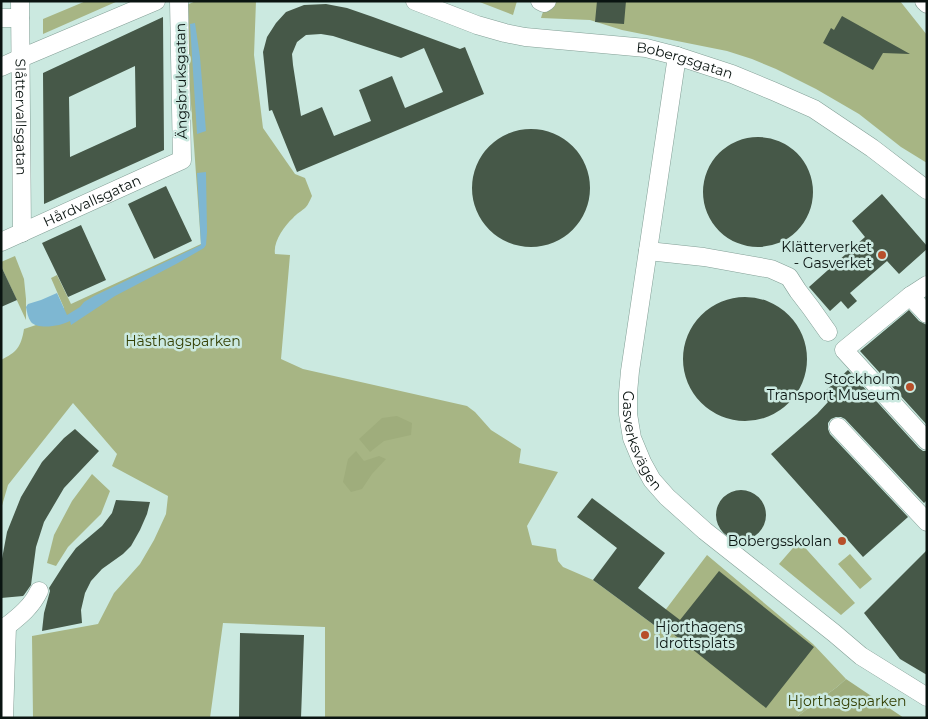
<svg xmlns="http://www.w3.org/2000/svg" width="928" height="719" font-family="Montserrat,sans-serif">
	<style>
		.green { fill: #a7b584 }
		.forest { fill: #9fad7c }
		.water { fill: #7eb7d2 }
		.building { fill: #465848; fill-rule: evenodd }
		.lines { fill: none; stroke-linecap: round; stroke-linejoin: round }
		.minor-casing { stroke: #839f96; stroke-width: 19 }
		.minor { stroke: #fff; stroke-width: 18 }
		.poi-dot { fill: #b74f2a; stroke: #cbe9e0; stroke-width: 2 }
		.labels { text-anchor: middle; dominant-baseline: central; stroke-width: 5; stroke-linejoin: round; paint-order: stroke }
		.street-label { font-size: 14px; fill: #0a1411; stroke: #cbe9e0 }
		.poi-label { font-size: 14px; fill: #0a1411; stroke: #cbe9e0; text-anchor: end }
		.park-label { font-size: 14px; fill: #344004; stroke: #cbe9e0 }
	</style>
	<rect width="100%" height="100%" fill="#cbe9e0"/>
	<path class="green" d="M 86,1 L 118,1 L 43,34 L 43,19 Z
		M 196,1 L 256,1 L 254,55 L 263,128 L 295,174 L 305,178 L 312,196 C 310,200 308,205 306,207 C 302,211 296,214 293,218 C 284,226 273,242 275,254 L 290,255 L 281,359 L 303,369 L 467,406 L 475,412 L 491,430 L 521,449 L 519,463 L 558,472 L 527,526 L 532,545 L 556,549 L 558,561 L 563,567 L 593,580 L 654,625 L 707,555 L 813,644 L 846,679 L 837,687 L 795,718 L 325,718 L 325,627 L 223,623 L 210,718 L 33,718 L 32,636 L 98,624 L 114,593 L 140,564 L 154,540 L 166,514 L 168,496 L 112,466 L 117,454 L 73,403 L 8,485 L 1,509 L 1,360 C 17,352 21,347 24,329 L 51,320 L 64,308 L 51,278 L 57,275 L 71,304 L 201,244 L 184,6 Z
		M 477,1 L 517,1 L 513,15 Z
		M 558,1 L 900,1 L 927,35 L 927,163 L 901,147 L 859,114 L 816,89 L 776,69 L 752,59 L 727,51 L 622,30 L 590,20 L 541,18 C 544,7 547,5 558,1 Z
		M 15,256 L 24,279 L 26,299 L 26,320 L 1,266 L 1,262 Z
		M 92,474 L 110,491 L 101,514 L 68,547 L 56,566 L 47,563 L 54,535 L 72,501 Z
		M 799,541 L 855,603 L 841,615 L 779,564 Z
		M 850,554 L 872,579 L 860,589 L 838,564 Z"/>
	<path class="forest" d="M 397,416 L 412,423 L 411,435 L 384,441 L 370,452 L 359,439 L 382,418 Z
		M 356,451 L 364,461 L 379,456 L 386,459 L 372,474 L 362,489 L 351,492 L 343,482 L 348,459 Z
		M 846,679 L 904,718 L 795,718 L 837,687 Z"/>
	<path class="water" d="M 195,23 L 200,57 L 206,131 L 197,134 L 190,24 Z
		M 206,172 L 207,232 L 206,245 L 204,248 L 178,263 L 115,296 L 71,325 L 70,321 C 61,326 38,330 31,322 C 28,318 27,312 26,307 L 28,304 L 41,300 L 57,293 L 67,315 L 80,307 L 84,302 L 94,296 L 201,245 L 197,173 Z"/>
	<path class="building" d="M 597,1 L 626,1 L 624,24 L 595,22 Z
		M 326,4 L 347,8 L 373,17 L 460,49 L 465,47 L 484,94 L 297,172 L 272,110 L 269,111 L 263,52 L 267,37 L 276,23 L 286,12 L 304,5 ZM 321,34 L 333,36 L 401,58 L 424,48 L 443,92 L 405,108 L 392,76 L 359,90 L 371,121 L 334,136 L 322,107 L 301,116 L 293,65 L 292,54 L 297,42 L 306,35 Z
		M 842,16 L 910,54 L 883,53 L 873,70 L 823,43 L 831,28 L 834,30 Z
		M 163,17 L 164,150 L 44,204 L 43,73 ZM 135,66 L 136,127 L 70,157 L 69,97 Z
		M472 188a59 59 0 1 1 118 0a59 59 0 1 1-118 0Z
		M703 192a55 55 0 1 1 110 0a55 55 0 1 1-110 0Z
		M 166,186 L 192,241 L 154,259 L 128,204 Z
		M 882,194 L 927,246 L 927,249 L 899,274 L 887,261 L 850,293 L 857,301 L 848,309 L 841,301 L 830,311 L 809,287 L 865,237 L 852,221 Z
		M 81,225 L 106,280 L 68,297 L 42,243 Z
		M 1,266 L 17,300 L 1,307 Z
		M683 359a62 62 0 1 1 124 0a62 62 0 1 1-124 0Z
		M 909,310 L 919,321 L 927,325 L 927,425 L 860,351 Z
		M 848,370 L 919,448 L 923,451 L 927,451 L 927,500 L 924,503 L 845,419 L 841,417 L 836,417 L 831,419 L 828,423 L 828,429 L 830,434 L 908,517 L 863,557 L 771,454 L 817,414 L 828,402 L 821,395 Z
		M 75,429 L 99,451 L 64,488 L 44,522 L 36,547 L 31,585 L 24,595 L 23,596 L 1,598 L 1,564 L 7,532 L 21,497 L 42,462 L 64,438 Z
		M716 515a25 25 0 1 1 50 0a25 25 0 1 1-50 0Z
		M 592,498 L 665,553 L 638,588 L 680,620 L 719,571 L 814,647 L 766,708 L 657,621 L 654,625 L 593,580 L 617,548 L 577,517 Z
		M 116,500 L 150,502 L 147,514 L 140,530 L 131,546 L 123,554 L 102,569 L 91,581 L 85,593 L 81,610 L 82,623 L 42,631 L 44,613 L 50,591 L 49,588 L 65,563 L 76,548 L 102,526 L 112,513 Z
		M 927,550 L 927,675 L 900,659 L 864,613 Z
		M 240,633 L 304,635 L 301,718 L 239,718 Z"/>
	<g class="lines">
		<g class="minor-casing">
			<g id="minor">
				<path id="s1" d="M 20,1 L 22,233"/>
				<path id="s2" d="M 415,1 L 477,25 L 505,33 L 525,37 L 646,48 L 677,56 L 732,74 L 773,91 L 814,109 L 872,148 L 927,190"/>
				<path d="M 540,1 L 544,3 L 547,1"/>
				<path d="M 924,1 L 927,4"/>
				<path d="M 1,18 L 20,18"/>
				<path id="s3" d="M 677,56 L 630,371 L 628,393 L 628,414 L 632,438 L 642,462 L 652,480 L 667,497 L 705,531 L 834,633 L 861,656 L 927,697"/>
				<path d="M 1,67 L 21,58 L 156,1"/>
				<path id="s4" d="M 1,242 L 182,160 L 179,1"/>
				<path d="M 648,251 L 704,257 L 771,269 L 789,277 L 798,291 L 811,308 L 828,332"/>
				<path d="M 927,285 L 910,296 L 844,350 L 927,441"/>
				<path d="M 910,296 L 927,314"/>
				<path d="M 838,427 L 927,522"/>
				<path d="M 7,626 C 20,616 32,606 39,591"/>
				<path d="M 4,718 L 7,626"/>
			</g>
		</g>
		<use href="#minor" class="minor"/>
	</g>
	<g class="poi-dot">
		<circle cx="882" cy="255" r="5"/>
		<circle cx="910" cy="387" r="5"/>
		<circle cx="842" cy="541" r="5"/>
		<circle cx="645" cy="635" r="5"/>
	</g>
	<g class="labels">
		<g class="street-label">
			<text stroke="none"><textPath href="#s2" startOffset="278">Bobergsgatan</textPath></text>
			<text transform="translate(181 81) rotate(-91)">Ängsbruksgatan</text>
			<text stroke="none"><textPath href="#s1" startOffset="116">Slåttervallsgatan</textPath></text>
			<text stroke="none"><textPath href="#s4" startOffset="100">Hårdvallsgatan</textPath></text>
			<text stroke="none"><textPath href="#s3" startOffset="391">Gasverksvägen</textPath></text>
		</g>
		<g class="poi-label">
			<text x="872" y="247">Klätterverket<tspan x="872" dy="16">- Gasverket</tspan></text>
			<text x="900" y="379">Stockholm<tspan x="900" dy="16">Transport Museum</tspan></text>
			<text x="832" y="541">Bobergsskolan</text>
			<text x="655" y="627" text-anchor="start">Hjorthagens<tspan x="655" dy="16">Idrottsplats</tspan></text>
		</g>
		<g class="park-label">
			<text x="183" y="341">Hästhagsparken</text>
			<text x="847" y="701">Hjorthagsparken</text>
		</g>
	</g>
	<rect width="928" height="719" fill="none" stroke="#0a1411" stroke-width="5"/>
</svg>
